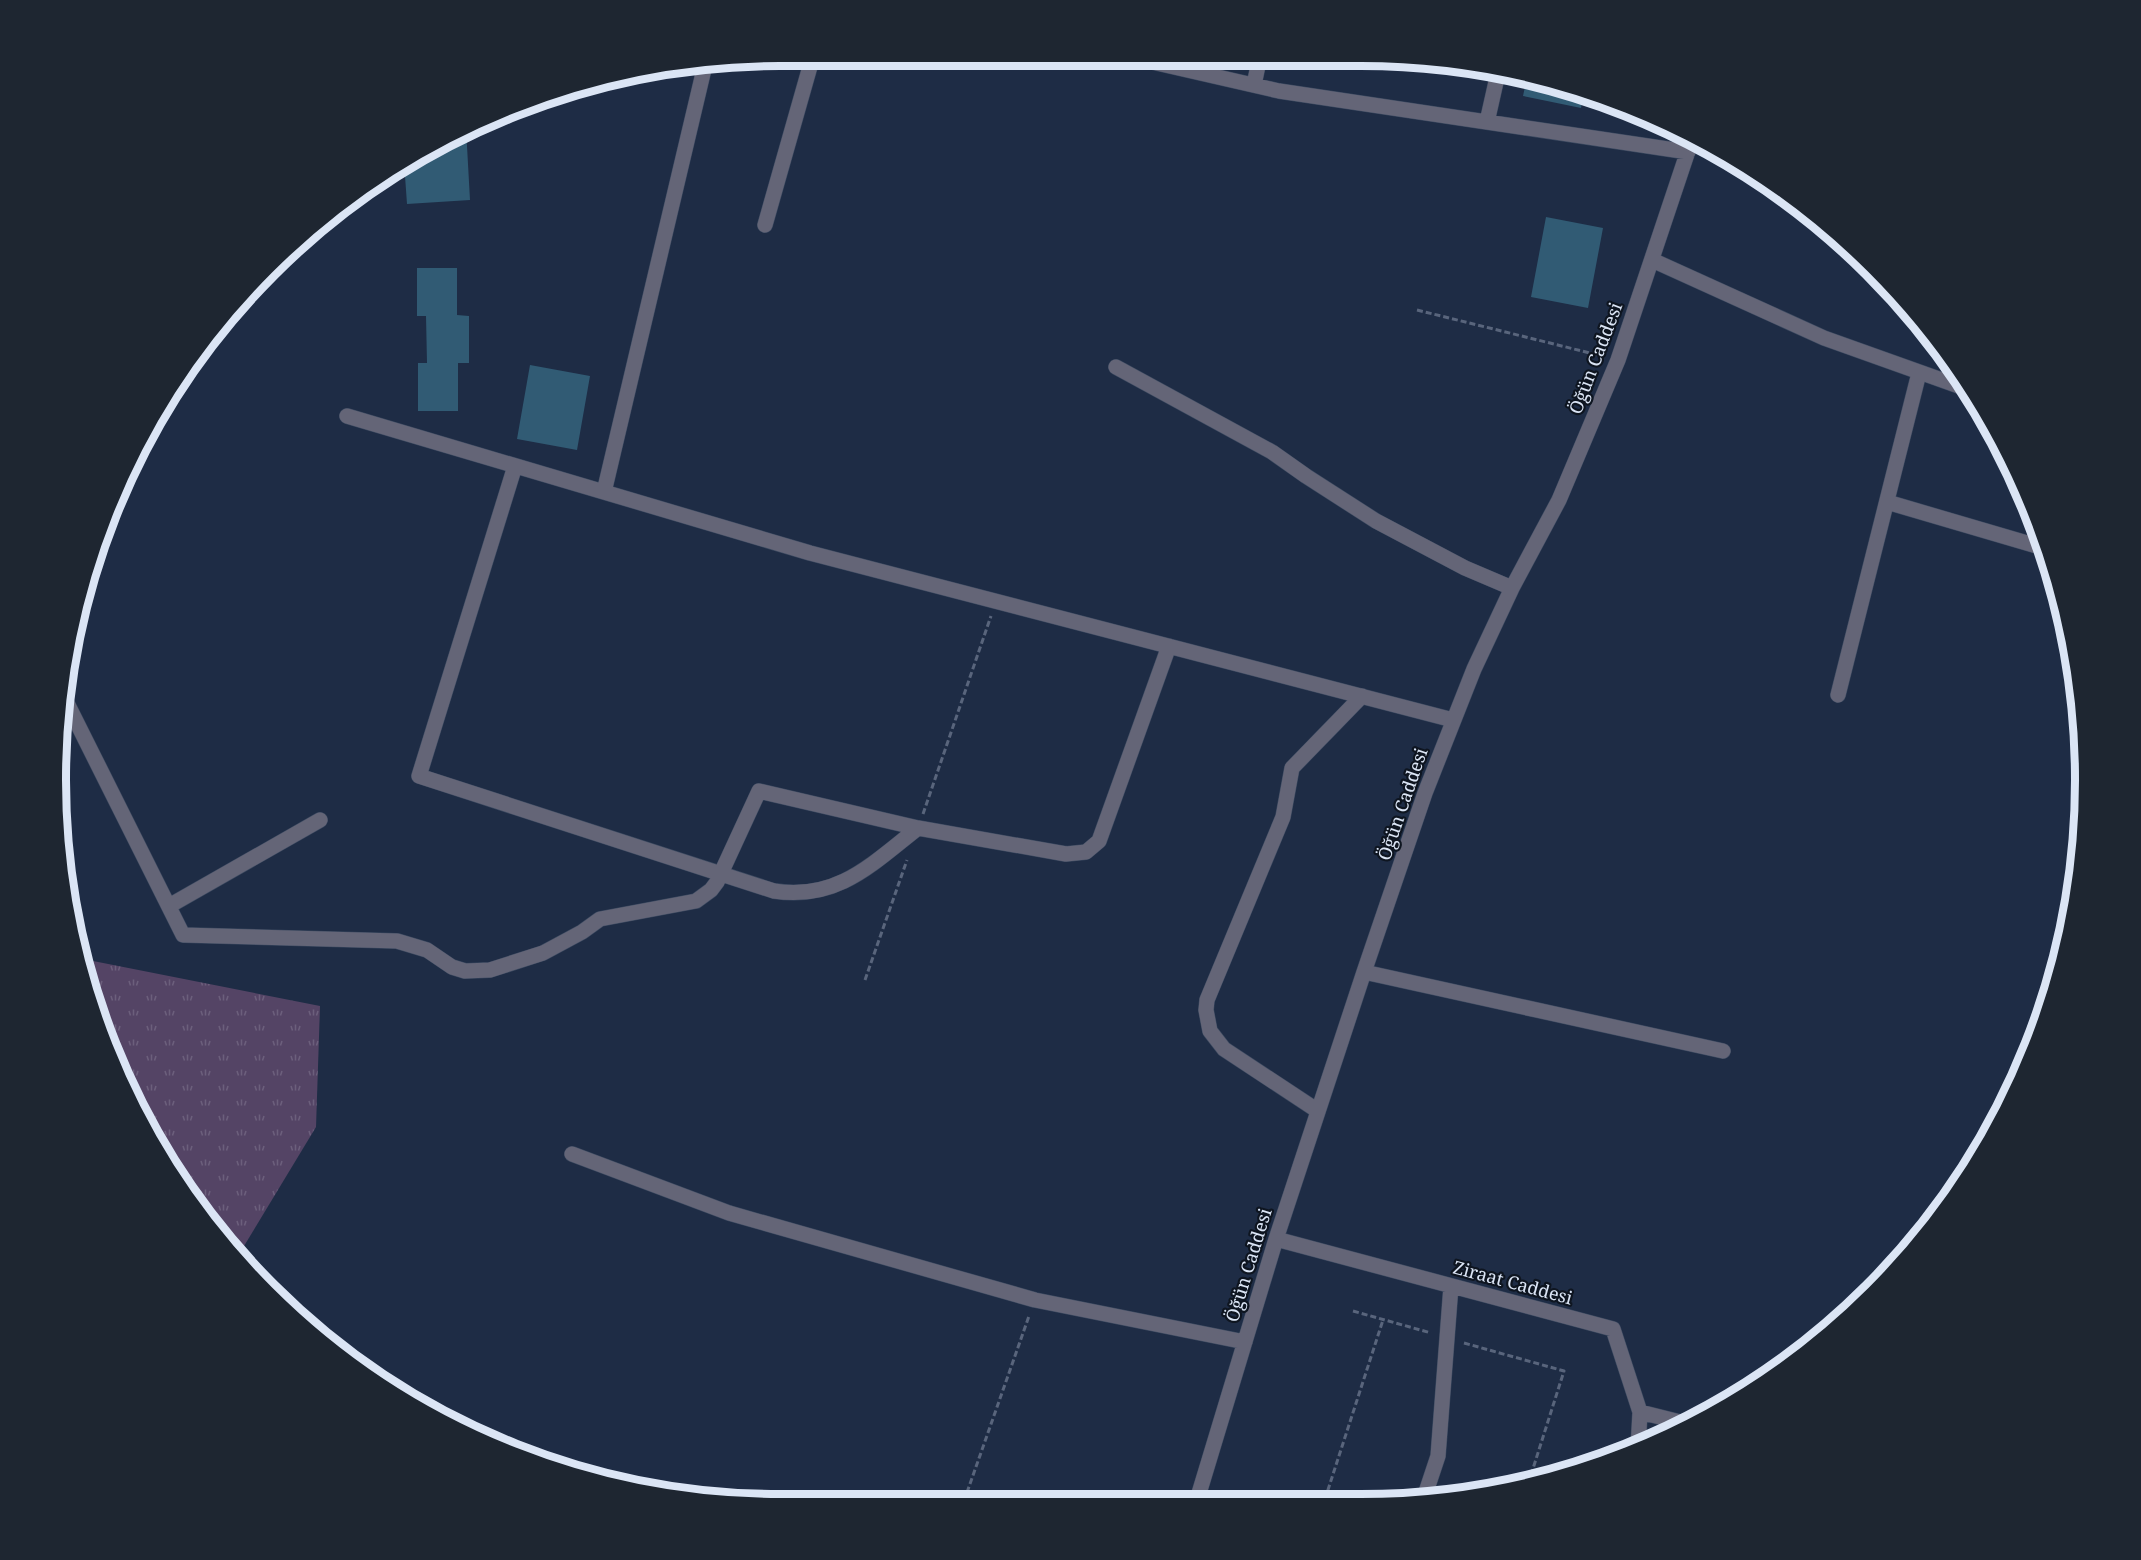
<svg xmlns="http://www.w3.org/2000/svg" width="2141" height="1560" font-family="'Noto Serif',serif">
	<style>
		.grass { fill: url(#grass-tufts) }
		.building { fill: #315b74 }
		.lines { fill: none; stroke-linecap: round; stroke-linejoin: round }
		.minor-casing { stroke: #3c4a61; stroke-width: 16 }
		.path { stroke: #59657c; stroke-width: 3; stroke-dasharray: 6 3; stroke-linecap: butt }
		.minor { stroke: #646577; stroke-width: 15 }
		.labels { text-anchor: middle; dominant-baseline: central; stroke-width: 4.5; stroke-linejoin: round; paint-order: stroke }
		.street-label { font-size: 18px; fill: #dbe5f5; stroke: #0e1520 }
		.rim { fill: none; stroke: #dbe5f5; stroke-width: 8 }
	</style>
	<defs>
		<pattern id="grass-tufts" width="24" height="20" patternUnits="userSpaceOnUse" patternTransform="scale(1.5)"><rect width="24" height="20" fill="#544465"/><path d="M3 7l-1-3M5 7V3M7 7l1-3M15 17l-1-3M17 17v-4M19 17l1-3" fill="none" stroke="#6c5f7c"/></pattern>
	</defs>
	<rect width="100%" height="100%" fill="#1e2c45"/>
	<path class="grass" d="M 93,961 L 320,1006 L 316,1127 L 241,1251 L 237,1252 L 205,1221 L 111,1057 L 88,974 Z"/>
	<path class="building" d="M 1527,77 L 1548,80 L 1584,92 L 1581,108 L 1523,96 Z
		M 466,128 L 470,200 L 407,204 L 404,162 Z
		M 1546,217 L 1603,228 L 1588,308 L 1531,297 Z
		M 417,268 L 457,268 L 457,315 L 469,316 L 469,363 L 458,363 L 458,411 L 418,411 L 418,363 L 427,363 L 426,316 L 417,316 Z
		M 530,365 L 590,376 L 577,450 L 517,439 Z"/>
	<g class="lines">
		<g class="minor-casing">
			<path id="minor" d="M 1126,56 L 1279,91 L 1688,152
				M 1254,85 L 1260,56
				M 1487,122 L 1498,73
				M 765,225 L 813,56
				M 1652,260 L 1824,338 L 1967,389
				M 1116,367 L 1272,452 L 1306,476 L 1376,521 L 1465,568 L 1512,588
				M 347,416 L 810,553 L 1453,720
				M 515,466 L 419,776 L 774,891 C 837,901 872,864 918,828
				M 604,492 L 705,65
				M 1887,502 L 2044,548
				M 62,693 L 183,935 L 397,941 L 427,950 L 452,967 L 465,971 L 490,970 L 543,953 L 582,932 L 600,919 L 696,901 L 711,890 L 717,882 L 759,791 L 918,828 L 1066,854 L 1086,852 L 1099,841 L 1169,646
				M 1838,695 L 1919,373
				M 169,906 L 320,820
				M 1364,972 L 1723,1051
				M 1318,1111 L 1224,1049 L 1210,1031 L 1206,1010 L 1207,1000 L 1283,817 L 1292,768 L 1362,696
				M 572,1154 L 729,1213 L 1035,1300 L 1245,1342
				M 1276,1239 L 1613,1329 L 1640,1412 L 1684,1423
				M 1638,1449 L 1640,1412
				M 1424,1498 L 1438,1456 L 1451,1286
				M 1197,1500 L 1276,1239 L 1364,972 L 1425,793 L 1474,669 L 1512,588 L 1559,500 L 1618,360 L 1692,139"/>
		</g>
		<path class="path" d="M 1417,310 L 1602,356
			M 923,814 L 991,616
			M 865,980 L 907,860
			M 1353,1311 L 1431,1333
			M 1464,1343 L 1564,1371 L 1530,1478
			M 1325,1499 L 1383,1320
			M 964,1501 L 1029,1316"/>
		<use href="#minor" class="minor"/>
	</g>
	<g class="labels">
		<g class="street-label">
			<text transform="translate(1595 358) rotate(-69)">Öğün Caddesi</text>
			<text transform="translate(1402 804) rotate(-71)">Öğün Caddesi</text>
			<text transform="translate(1248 1265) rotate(-73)">Öğün Caddesi</text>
			<text transform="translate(1513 1282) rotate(15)">Ziraat Caddesi</text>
		</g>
	</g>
	<path d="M0 0H2141V1560H0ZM780 66H1361A714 714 0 0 1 2075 780V780A714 714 0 0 1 1361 1494H780A714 714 0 0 1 66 780V780A714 714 0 0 1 780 66Z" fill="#1e2631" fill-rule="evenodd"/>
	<path class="rim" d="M780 66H1361A714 714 0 0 1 2075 780V780A714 714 0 0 1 1361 1494H780A714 714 0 0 1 66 780V780A714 714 0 0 1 780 66Z"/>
</svg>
